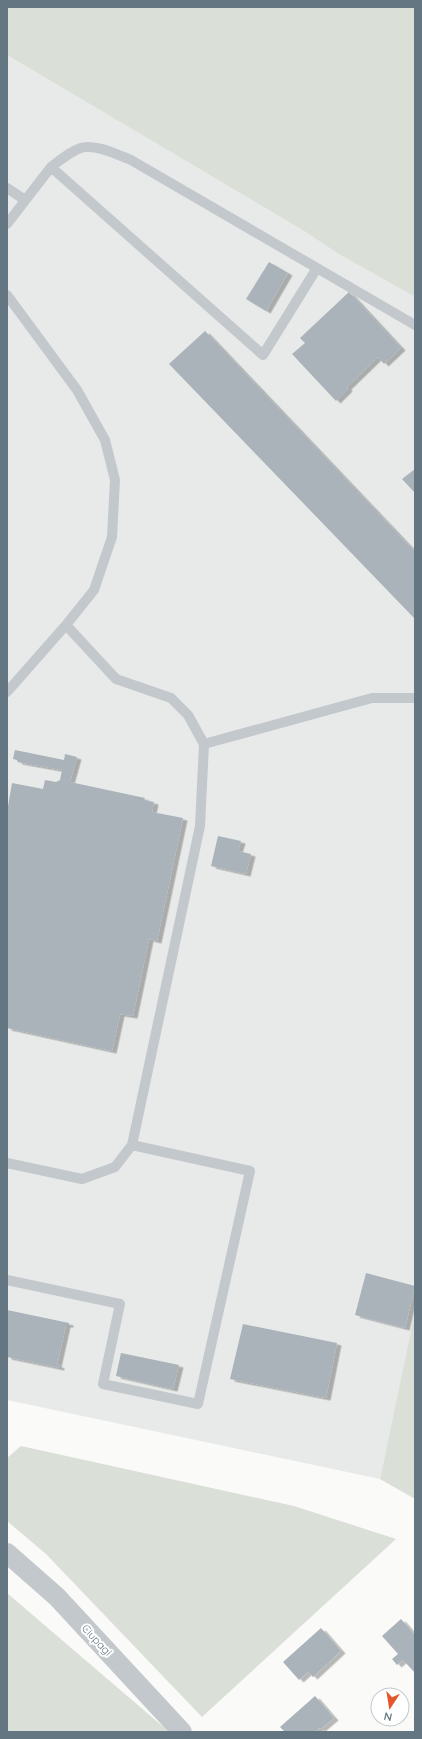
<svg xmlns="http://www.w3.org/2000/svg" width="422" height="1739" font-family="Quicksand,sans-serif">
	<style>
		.built { fill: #e8e9e9 }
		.green { fill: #dadfd7 }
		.building { fill: #aab3b9; filter: url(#shadow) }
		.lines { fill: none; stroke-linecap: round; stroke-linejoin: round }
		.service { stroke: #c3c8cc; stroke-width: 10 }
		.minor { stroke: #c3c8cc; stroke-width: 20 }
		.labels { text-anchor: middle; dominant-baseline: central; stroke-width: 4; stroke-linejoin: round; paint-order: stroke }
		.street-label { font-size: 11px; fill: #657683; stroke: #fff }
	</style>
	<defs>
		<filter id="shadow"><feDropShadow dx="4.5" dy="2.5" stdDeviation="0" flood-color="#0004"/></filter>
	</defs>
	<rect width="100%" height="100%" fill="#fafaf8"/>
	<path class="built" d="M 7,55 L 304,231 L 337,253 L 415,297 L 415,1311 L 380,1479 L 7,1400 Z"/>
	<path class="green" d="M 7,7 L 415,7 L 415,297 L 337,253 L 304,231 L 7,55 Z
		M 415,1311 L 415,1499 L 380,1479 Z
		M 21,1446 L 294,1506 L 396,1539 L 202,1717 L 46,1554 L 7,1521 L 7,1458 Z
		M 7,1593 L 167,1730 L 165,1732 L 7,1732 Z"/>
	<path class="building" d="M 269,262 L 288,273 L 266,311 L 246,299 Z
		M 349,292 L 401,348 L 384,364 L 378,357 L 347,387 L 348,389 L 336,401 L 292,354 L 305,343 L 300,338 Z
		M 205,331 L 415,552 L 415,619 L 169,364 Z
		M 415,469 L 415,493 L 402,479 Z
		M 15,750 L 64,760 L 65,754 L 77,757 L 70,782 L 145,798 L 144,800 L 154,802 L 152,812 L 183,818 L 157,941 L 149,939 L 133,1016 L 120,1014 L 112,1051 L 7,1028 L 7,812 L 12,783 L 43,789 L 45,780 L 56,782 L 60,780 L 62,770 L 18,762 L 17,760 L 13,759 Z
		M 218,836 L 241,841 L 238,851 L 251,854 L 246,874 L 211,866 Z
		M 366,1273 L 415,1286 L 405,1328 L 355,1315 Z
		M 7,1310 L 69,1323 L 69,1325 L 66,1325 L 57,1365 L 60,1366 L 60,1368 L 7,1357 Z
		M 243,1324 L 337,1343 L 326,1398 L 230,1379 Z
		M 121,1353 L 179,1365 L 173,1389 L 116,1376 Z
		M 401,1619 L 415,1635 L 415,1673 L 403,1660 L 397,1665 L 392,1659 L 398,1654 L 382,1636 Z
		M 321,1628 L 341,1651 L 313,1677 L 308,1672 L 299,1680 L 283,1662 Z
		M 315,1696 L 334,1718 L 321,1729 L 319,1728 L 315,1732 L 285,1732 L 280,1727 Z"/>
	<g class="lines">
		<path class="service" d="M 51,167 C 59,161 76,147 86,147 C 101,146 117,155 131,160 L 415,325
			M 7,188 L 25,200
			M 7,224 L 51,167 L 263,355 L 317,268
			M 7,295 L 77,390 L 105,440 L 115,480 L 112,537 L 94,590 L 66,625 L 7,692
			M 66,625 L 116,679 L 171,698 L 188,715 L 204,744 L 372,698 L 415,698
			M 7,1163 L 82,1179 L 115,1167 L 132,1145 L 200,826 L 204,744
			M 7,1280 L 120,1304 L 103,1384 L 198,1404 L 250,1171 L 132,1145"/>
		<path class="minor" d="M 7,1553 L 57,1597 L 182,1732"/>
	</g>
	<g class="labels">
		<g class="street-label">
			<text transform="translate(97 1640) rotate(47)">Ciupagi</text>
		</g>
	</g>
	<rect width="422" height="1739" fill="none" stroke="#657683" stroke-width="16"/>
	<g transform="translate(390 1707) rotate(192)"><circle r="19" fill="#ffffff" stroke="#c1c8cd"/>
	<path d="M0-3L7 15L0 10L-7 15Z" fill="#e4572e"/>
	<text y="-6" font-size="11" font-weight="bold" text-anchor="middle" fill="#657683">N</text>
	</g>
</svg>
